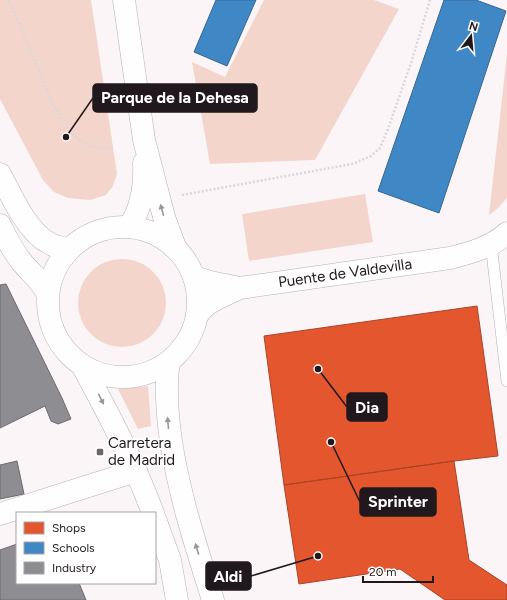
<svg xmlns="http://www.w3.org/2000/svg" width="507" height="600" font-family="Figtree,sans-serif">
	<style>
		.green { fill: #f4d5cb }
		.shops { fill: #e4572e; stroke: #a94429 }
		.schools { fill: #3f88c5; stroke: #366692 }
		.industry { fill: #8d8d92; stroke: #6c6a6f }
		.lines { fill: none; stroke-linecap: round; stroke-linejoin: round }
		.lane-casing { stroke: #b6b0b3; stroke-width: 12 }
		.street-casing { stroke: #b6b0b3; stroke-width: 23 }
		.secondary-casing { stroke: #b6b0b3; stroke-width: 23 }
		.primary-casing { stroke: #b6b0b3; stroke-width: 23 }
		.path { stroke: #dad7d9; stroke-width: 2.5; stroke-dasharray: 2 2; stroke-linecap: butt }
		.lane { stroke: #fefefe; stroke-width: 11 }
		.street { stroke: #fefefe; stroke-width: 22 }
		.secondary { stroke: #fefefe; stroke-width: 22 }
		.primary { stroke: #fefefe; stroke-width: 22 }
		.oneway { fill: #9a9698 }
		.poi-dot { fill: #6d6569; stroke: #fff; stroke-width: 1.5 }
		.labels { text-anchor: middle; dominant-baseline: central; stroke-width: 4; stroke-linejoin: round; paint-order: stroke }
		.street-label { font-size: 15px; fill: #20181c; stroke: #fff }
		.poi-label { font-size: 15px; fill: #20181c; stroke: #fff; text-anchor: start }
		.leader { fill: none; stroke: #20181c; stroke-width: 1.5 }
		.callout-dot { fill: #20181c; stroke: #fff; stroke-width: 1.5 }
		.callout { fill: #20181c; stroke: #20181c; stroke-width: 1.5 }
		.callout-label { font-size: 16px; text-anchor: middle; font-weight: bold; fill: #fff }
	</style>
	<rect width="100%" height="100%" fill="#fbf5f8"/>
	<path class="green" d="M 0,0 L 91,0 L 117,174 L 113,186 L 106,195 L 90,200 L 68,198 L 54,192 L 43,180 L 0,99 Z
		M 264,0 L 374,0 L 399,9 L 315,160 L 210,164 L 192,62 L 225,77 Z
		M 507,54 L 507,198 L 498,208 L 489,215 Z
		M 365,194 L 373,242 L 249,261 L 242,214 Z
		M78 303a44 44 0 1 1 88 0a44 44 0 1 1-88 0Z
		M 148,386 L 151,426 L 138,429 L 118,389 Z"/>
	<path class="shops" d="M 477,306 L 498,456 L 454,461 L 284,485 L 264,336 Z
		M 454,461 L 469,560 L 507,585 L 507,600 L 445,600 L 400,569 L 299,584 L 284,485 Z"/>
	<path class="schools" d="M 216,0 L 256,0 L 227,66 L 194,52 Z
		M 444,0 L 476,0 L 506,11 L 439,213 L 378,191 Z"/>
	<path class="industry" d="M 6,284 L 62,398 L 71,419 L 58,424 L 51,421 L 45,406 L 0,428 L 0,285 Z
		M 17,461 L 24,494 L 0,499 L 0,465 Z
		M 17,544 L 17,583 L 79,583 L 86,600 L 0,600 L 0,550 Z"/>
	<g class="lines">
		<g class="lane-casing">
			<path id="lane" d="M 491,244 L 507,381"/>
		</g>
		<g class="street-casing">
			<path id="street" d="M 0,514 L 136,471"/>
		</g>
		<g class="secondary-casing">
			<path id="secondary" d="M 124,0 L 144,140 L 164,217 L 175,247
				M 129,227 C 142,208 145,186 144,163
				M 194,277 L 210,282 L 240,288
				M 197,315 L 206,305 L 218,298 L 240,288 L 450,258 C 470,253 492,247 507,233"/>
		</g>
		<g class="primary-casing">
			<path id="primary" d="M 0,174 C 11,195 27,232 49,243 C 55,247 63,248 70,248
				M 0,225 C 6,237 12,250 21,261 C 30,273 43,281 48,296
				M48 302a75 75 0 1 1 150 0a75 75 0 1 1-150 0Z
				M 170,361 C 166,372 167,385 167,397 C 168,438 177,476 187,515 C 195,543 204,572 213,600
				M 82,365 C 108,413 134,462 153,513
				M 155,519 L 170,560 L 177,600"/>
		</g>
		<path class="path" d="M 9,0 L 53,104 L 74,136 L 89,146 L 102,148 L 113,148
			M 182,195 L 352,164 L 371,156 L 380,148 L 388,129 L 411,63 L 430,0"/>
		<use href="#lane" class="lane"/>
		<use href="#street" class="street"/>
		<use href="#secondary" class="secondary"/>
		<use href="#primary" class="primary"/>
	</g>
	<defs><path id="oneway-solid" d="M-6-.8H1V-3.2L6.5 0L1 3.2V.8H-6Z"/></defs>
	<g class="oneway">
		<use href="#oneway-solid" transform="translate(162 210) rotate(-105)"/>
		<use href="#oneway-solid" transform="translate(101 399) rotate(64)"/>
		<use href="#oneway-solid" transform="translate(168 423) rotate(-95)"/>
		<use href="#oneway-solid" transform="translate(197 549) rotate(-106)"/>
	</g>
	<rect class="poi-dot" x="96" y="448" width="8" height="8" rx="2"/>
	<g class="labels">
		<g class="street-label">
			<text transform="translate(345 273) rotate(-8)">Puente de Valdevilla</text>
		</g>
		<g class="poi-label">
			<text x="108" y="443">Carretera<tspan x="108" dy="17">de Madrid</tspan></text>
		</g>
	</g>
	<path class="leader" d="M66 137L93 98M318 369L347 407M331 442L360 502M318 556L251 576"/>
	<g class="callout-dot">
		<circle cx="66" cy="137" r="4"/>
		<circle cx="318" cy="369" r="4"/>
		<circle cx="331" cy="442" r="4"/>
		<circle cx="318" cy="556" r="4"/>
	</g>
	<g class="callout">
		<rect x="93" y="84" width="164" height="28" rx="4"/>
		<rect x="347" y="393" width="40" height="28" rx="4"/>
		<rect x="360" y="488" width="76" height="28" rx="4"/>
		<rect x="206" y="562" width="45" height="28" rx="4"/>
	</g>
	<g class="callout-label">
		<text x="175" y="103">Parque de la Dehesa</text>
		<text x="367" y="413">Dia</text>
		<text x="398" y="507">Sprinter</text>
		<text x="228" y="582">Aldi</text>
	</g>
	<rect x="16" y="512" width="140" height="72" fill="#ffffff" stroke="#a6a3a4"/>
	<rect x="24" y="522" width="20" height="12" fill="#e4572e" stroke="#a6a3a4"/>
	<text x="52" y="532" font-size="12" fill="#20181c">Shops</text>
	<rect x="24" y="542" width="20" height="12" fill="#3f88c5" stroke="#a6a3a4"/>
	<text x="52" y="552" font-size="12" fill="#20181c">Schools</text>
	<rect x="24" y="562" width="20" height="12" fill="#8d8d92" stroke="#a6a3a4"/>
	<text x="52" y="572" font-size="12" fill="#20181c">Industry</text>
	<g transform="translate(471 36) rotate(16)" stroke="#ffffff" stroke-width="3" paint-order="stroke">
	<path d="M0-3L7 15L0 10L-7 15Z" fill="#20181c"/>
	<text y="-6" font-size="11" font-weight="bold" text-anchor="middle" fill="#20181c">N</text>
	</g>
	<path d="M363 576v6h70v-6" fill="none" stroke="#20181c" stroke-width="2"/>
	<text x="369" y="576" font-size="12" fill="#20181c" stroke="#ffffff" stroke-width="3" paint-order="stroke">20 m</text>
</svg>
